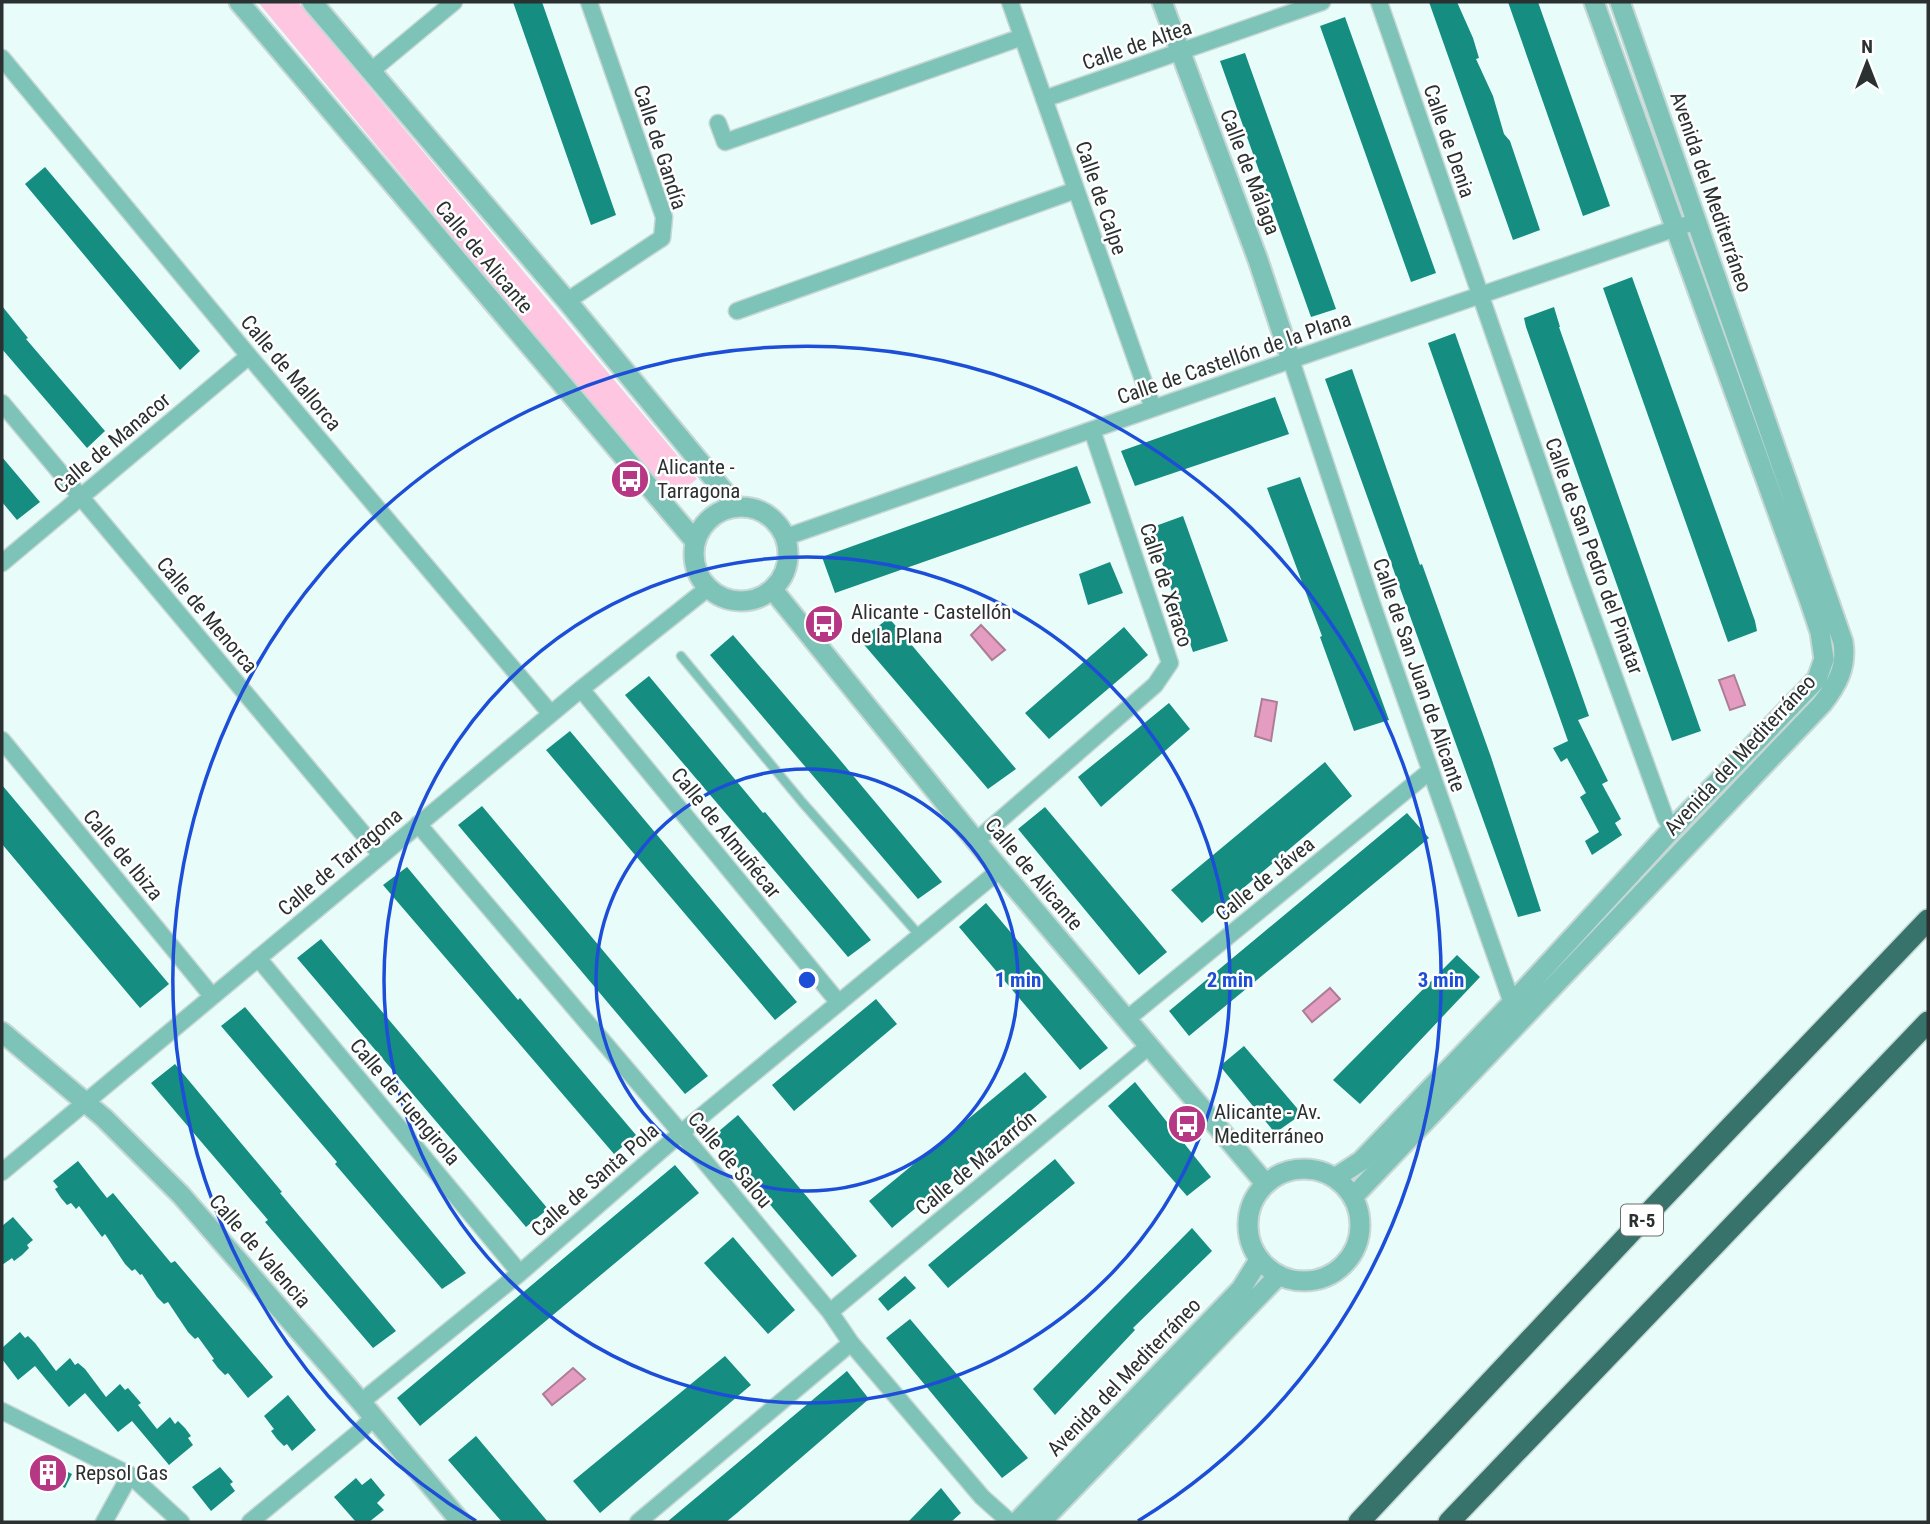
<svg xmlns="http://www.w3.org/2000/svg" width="1930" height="1524" font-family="'Roboto Condensed',sans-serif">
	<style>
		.green { fill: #ffc6e2 }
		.water { fill: #e59cc1; stroke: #ad7c96; stroke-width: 2 }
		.building { fill: #158d81 }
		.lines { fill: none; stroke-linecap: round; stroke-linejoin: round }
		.service-casing { stroke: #c6d7d5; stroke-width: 11 }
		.minor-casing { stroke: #c6d7d5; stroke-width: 19 }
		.tertiary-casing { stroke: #c6d7d5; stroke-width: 23 }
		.motorway-casing { stroke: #c6d7d5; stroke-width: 24 }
		.service { stroke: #7ec3b8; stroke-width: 8 }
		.minor { stroke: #7ec3b8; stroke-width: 16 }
		.tertiary { stroke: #7ec3b8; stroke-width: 19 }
		.motorway { stroke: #37736b; stroke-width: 21 }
		.ring { fill: none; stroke: #1d4ed8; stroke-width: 3.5 }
		.labels { text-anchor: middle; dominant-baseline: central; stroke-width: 5; stroke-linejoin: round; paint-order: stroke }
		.shield { fill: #fff; stroke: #6a6f6e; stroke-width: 2 }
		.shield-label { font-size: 19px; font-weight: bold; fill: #2a3130 }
		.street-label { font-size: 21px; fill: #2a3130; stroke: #fff }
		.poi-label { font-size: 21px; fill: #2a3130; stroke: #fff; text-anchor: start }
		.centre { fill: #1d4ed8; stroke: #fff; stroke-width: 3.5 }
		.ring-label { font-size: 21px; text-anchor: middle; font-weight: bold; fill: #1d4ed8; stroke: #fff; stroke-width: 5; stroke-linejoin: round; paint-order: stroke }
	</style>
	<rect width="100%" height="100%" fill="#e8fcf9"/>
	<path class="green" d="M 258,2 L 298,2 L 697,479 L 670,500 Z"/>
	<path class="water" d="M 981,625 L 1005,650 L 992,660 L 971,635 Z
		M 1734,675 L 1745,705 L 1730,710 L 1719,680 Z
		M 1262,699 L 1277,702 L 1271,741 L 1255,736 Z
		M 1330,988 L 1340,999 L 1312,1022 L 1303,1011 Z
		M 573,1368 L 585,1379 L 552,1405 L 543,1394 Z"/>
	<path class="building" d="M 513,2 L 542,2 L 616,215 L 591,225 Z
		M 1429,2 L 1457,2 L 1473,38 L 1479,58 L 1476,59 L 1493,96 L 1504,134 L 1510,141 L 1540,230 L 1513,240 Z
		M 1508,2 L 1538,2 L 1610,206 L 1583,216 Z
		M 1345,17 L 1436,273 L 1411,282 L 1320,26 Z
		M 1245,53 L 1336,309 L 1311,317 L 1220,61 Z
		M 45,167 L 200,351 L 180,370 L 25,184 Z
		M 1632,277 L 1755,621 L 1757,631 L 1728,642 L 1603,288 Z
		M 2,306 L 28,338 L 26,339 L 105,431 L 87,448 L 2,349 Z
		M 1554,307 L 1560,327 L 1559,327 L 1701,731 L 1672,741 L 1526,327 L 1524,318 Z
		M 1455,333 L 1589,716 L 1578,720 L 1608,781 L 1602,784 L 1621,819 L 1615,823 L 1622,835 L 1592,855 L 1585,841 L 1599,832 L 1580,797 L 1586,793 L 1567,758 L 1561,762 L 1553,748 L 1568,741 L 1428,343 Z
		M 1352,369 L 1420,565 L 1422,564 L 1491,757 L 1541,911 L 1518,917 L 1325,379 Z
		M 1275,397 L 1289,434 L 1135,486 L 1121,451 Z
		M 2,457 L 40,502 L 17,520 L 2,502 Z
		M 1077,466 L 1091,503 L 835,593 L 822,557 Z
		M 1300,477 L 1389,720 L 1354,731 L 1320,637 L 1322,636 L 1267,488 Z
		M 1183,516 L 1228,641 L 1193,652 L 1150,528 Z
		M 1110,562 L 1123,593 L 1088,605 L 1079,574 Z
		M 889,618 L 1016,769 L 988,789 L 860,640 Z
		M 1124,627 L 1148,655 L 1049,739 L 1025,713 Z
		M 733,635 L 835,754 L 942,882 L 918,899 L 710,655 Z
		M 649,676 L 763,813 L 765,812 L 871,940 L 848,957 L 625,695 Z
		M 1169,703 L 1190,729 L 1101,807 L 1078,777 Z
		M 570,731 L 797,1002 L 775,1020 L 546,750 Z
		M 1325,762 L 1352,796 L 1202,923 L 1171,890 Z
		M 2,785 L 169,984 L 140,1008 L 2,844 Z
		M 482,806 L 708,1076 L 685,1094 L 458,825 Z
		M 1045,807 L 1167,952 L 1139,975 L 1018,829 Z
		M 1407,813 L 1429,838 L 1189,1036 L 1169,1011 Z
		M 407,867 L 518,1000 L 520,998 L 636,1135 L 614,1154 L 383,885 Z
		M 986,903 L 1108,1048 L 1080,1070 L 959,927 Z
		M 321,939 L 548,1209 L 526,1227 L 297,958 Z
		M 1457,955 L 1480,977 L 1360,1104 L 1333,1080 Z
		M 876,999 L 897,1024 L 794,1111 L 772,1085 Z
		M 245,1007 L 352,1135 L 466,1273 L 442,1289 L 335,1164 L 337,1162 L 221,1026 Z
		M 1244,1046 L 1302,1114 L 1275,1133 L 1220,1066 Z
		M 175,1064 L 282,1192 L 280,1193 L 396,1331 L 373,1348 L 265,1222 L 268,1220 L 151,1083 Z
		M 1025,1072 L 1047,1097 L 892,1228 L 869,1201 Z
		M 1135,1082 L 1211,1177 L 1187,1196 L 1108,1106 Z
		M 738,1115 L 857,1256 L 832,1277 L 712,1137 Z
		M 1055,1159 L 1075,1183 L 948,1288 L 928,1265 Z
		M 78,1161 L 107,1198 L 113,1193 L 171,1263 L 175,1261 L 273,1377 L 248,1398 L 228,1373 L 225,1375 L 218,1368 L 212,1360 L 214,1359 L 198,1337 L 195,1339 L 188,1332 L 168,1302 L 164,1304 L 157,1297 L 142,1274 L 140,1275 L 135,1269 L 132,1271 L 125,1264 L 105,1234 L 102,1237 L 79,1206 L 76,1209 L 71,1203 L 67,1205 L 61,1198 L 55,1189 L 58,1187 L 53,1181 Z
		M 675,1165 L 699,1193 L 420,1426 L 397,1398 Z
		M 13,1217 L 33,1240 L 27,1245 L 29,1248 L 22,1255 L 14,1261 L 12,1258 L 2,1265 L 2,1226 Z
		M 1192,1228 L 1212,1251 L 1133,1328 L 1135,1330 L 1055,1415 L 1033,1389 Z
		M 733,1237 L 795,1310 L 768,1334 L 704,1263 Z
		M 905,1276 L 916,1288 L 888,1311 L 878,1299 Z
		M 910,1319 L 1028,1458 L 1002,1478 L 886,1338 Z
		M 20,1332 L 25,1338 L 28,1336 L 35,1343 L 56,1371 L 70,1358 L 75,1365 L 78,1363 L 85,1369 L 106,1397 L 120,1384 L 125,1390 L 128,1388 L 141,1403 L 138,1405 L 157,1429 L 170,1417 L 175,1424 L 178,1421 L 185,1428 L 191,1436 L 188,1438 L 193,1445 L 169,1465 L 132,1421 L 118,1432 L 85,1393 L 69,1407 L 35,1366 L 18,1380 L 2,1359 L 2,1348 Z
		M 725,1356 L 751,1385 L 600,1513 L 573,1481 Z
		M 847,1371 L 869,1399 L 737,1513 L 726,1522 L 667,1522 Z
		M 288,1395 L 316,1430 L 292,1451 L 287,1444 L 284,1446 L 277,1439 L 271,1431 L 274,1429 L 264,1416 Z
		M 476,1436 L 548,1522 L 502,1522 L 448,1460 Z
		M 48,1462 L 72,1474 L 65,1488 L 40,1476 Z
		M 220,1467 L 233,1482 L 230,1484 L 235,1491 L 211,1511 L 192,1487 Z
		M 356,1478 L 362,1485 L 371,1478 L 385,1495 L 377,1503 L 384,1510 L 369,1522 L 356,1522 L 334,1497 Z
		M 941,1488 L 961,1513 L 951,1522 L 908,1522 Z"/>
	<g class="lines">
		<g class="service-casing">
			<path id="service" d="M 681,656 L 802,802 L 920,936"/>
		</g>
		<g class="minor-casing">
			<path id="minor" d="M 1010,2 L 1153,408
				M 1379,2 L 1577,574 L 1665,817 L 1672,829
				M 2,58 L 249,356 L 551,714
				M 371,71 L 454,2
				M 1044,99 L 1322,2
				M 718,123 L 725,142 L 1022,37
				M 567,301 L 662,238 L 664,217 L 589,2
				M 737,311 L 1076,190
				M 1291,360 L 1371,601 L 1512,1003
				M 2,403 L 381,855
				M 786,537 L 1291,360 L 1697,221
				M 2,563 L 249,356
				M 581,689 L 839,1003
				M 2,740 L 212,996
				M 418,824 L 681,1133 L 830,1312 L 851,1343 L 982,1497 L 1010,1522
				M 976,841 L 1155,685 L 1170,663 L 1092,430
				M 258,958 L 520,1273
				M 1127,1019 L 1430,771
				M 2,1172 L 581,689 L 708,588
				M 830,1312 L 1149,1046
				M 361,1402 L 520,1273 L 681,1133 L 1001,869
				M 2,1411 L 130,1475 L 181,1522
				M 104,1522 L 130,1475
				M 250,1522 L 358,1433 L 373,1418
				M 638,1522 L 851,1343"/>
		</g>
		<g class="tertiary-casing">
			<path id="tertiary" d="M 239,2 L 695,541
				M 312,2 L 567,301 L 737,507
				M 1162,2 L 1258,260 L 1291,360
				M694 554a47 47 0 1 1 94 0a47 47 0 1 1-94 0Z
				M 773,590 L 976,841 L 1265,1183
				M 2,1032 L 104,1118 L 181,1195 L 361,1402 L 461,1522
				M1248 1225a56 56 0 1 1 112 0a56 56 0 1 1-112 0Z
				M 1335,1178 L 1361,1161 L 1512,1003 L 1672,829 L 1817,679 L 1824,659 L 1820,632 L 1810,602 L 1594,2
				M 1353,1197 L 1822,704 C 1837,685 1847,667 1843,642 L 1620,2
				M 1017,1522 L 1241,1289 L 1259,1260
				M 1041,1522 L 1279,1275"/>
		</g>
		<g class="motorway-casing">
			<path id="motorway" d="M 1359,1522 L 1660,1201 L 1928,920
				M 1449,1522 L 1928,1022"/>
		</g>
		<use href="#service" class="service"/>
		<use href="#minor" class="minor"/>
		<use href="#tertiary" class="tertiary"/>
		<use href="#motorway" class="motorway"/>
	</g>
	<g class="ring">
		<circle cx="807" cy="980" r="211"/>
		<circle cx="807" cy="980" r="423"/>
		<path d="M476 1521A634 634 0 1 1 1138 1521"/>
	</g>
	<defs>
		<g id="bus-disc" transform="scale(2.0125)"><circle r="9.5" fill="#b63784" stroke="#fff"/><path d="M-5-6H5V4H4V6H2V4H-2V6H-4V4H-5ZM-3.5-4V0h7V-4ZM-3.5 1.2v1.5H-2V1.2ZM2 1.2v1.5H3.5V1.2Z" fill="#fff"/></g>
		<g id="building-disc" transform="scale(2.0125)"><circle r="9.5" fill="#b63784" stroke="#fff"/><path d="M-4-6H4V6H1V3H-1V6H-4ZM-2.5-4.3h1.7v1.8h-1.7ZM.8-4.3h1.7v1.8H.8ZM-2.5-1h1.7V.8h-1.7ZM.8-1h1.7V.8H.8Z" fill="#fff"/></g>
	</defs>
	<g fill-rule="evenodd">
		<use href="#bus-disc" x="630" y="479"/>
		<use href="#bus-disc" x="824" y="624"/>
		<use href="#bus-disc" x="1187" y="1124"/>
		<use href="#building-disc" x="48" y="1473"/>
	</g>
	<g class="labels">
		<rect class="shield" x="1621" y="1204.5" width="42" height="31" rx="5"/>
		<g class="shield-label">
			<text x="1642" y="1220">R-5</text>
		</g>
		<g class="street-label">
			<text transform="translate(1137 45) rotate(-19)">Calle de Altea</text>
			<text transform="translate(1449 141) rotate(71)">Calle de Denia</text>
			<text transform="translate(660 147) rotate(72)">Calle de Gandía</text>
			<text transform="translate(1250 172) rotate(69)">Calle de Málaga</text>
			<text transform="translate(1711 192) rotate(71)">Avenida del Mediterráneo</text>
			<text transform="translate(1101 198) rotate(71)">Calle de Calpe</text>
			<text transform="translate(484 257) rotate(50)">Calle de Alicante</text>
			<text transform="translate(1234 358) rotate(-19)">Calle de Castellón de la Plana</text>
			<text transform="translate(291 373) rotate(50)">Calle de Mallorca</text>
			<text transform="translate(112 443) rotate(-40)">Calle de Manacor</text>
			<text transform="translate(1594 556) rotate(70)">Calle de San Pedro del Pinatar</text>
			<text transform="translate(1166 585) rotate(72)">Calle de Xeraco</text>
			<text transform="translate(207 615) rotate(50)">Calle de Menorca</text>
			<text transform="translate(1419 675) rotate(71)">Calle de San Juan de Alicante</text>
			<text transform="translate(1740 755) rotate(-47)">Avenida del Mediterráneo</text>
			<text transform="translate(726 833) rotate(51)">Calle de Almuñécar</text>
			<text transform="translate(123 855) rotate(50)">Calle de Ibiza</text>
			<text transform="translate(340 862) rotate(-40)">Calle de Tarragona</text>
			<text transform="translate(1034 874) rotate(50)">Calle de Alicante</text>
			<text transform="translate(1265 879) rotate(-39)">Calle de Jávea</text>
			<text transform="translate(405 1102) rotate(50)">Calle de Fuengirola</text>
			<text transform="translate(730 1160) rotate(50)">Calle de Salou</text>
			<text transform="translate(976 1163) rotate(-40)">Calle de Mazarrón</text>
			<text transform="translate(595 1180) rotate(-41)">Calle de Santa Pola</text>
			<text transform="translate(260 1251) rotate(49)">Calle de Valencia</text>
			<text transform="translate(1124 1377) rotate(-46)">Avenida del Mediterráneo</text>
		</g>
		<g class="poi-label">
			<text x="657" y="467">Alicante -<tspan x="657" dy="24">Tarragona</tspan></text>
			<text x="851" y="612">Alicante - Castellón<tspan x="851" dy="24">de la Plana</tspan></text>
			<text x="1214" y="1112">Alicante - Av.<tspan x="1214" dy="24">Mediterráneo</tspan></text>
			<text x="75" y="1473">Repsol Gas</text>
		</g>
	</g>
	<circle cx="807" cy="980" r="10" class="centre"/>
	<g class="ring-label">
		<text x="1018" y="987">1 min</text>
		<text x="1230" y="987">2 min</text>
		<text x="1441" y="987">3 min</text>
	</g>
	<rect width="1930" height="1524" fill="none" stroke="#2a3130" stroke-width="7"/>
	<g transform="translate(1867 63)" stroke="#ffffff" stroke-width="5" paint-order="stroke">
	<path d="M0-5L12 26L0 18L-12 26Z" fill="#2a3130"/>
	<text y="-10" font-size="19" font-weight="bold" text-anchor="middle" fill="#2a3130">N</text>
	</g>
</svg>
